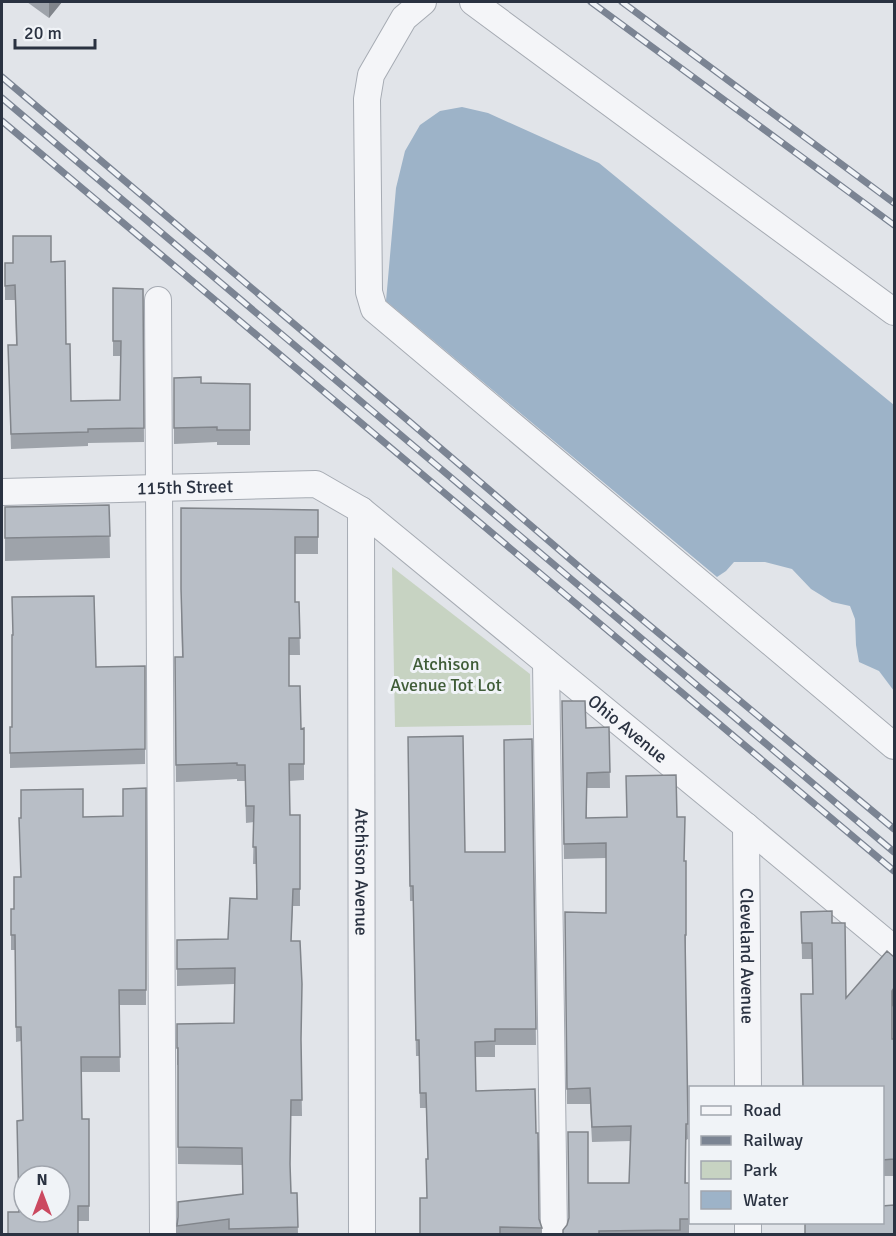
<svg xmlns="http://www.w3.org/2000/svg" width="896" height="1236" font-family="Signika,sans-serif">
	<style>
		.green { fill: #c7d3c2 }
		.water { fill: #9db3c8 }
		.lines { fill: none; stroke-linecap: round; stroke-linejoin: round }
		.minor-casing { stroke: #a6abb3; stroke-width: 28 }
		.minor { stroke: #f4f5f8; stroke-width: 26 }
		.rail-casing { stroke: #7b8493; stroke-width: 7 }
		.rail { stroke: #f0f3f7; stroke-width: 4.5; stroke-dasharray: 14; stroke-linecap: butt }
		.wall { fill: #9ea3aa }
		.shaded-wall { fill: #81858b }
		.building { fill: #b8bec6; stroke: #81858b; stroke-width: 1.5; fill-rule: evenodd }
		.labels { text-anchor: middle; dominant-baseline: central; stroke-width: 6; stroke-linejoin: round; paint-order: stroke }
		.street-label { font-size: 18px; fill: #2a3241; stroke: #f0f3f7 }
		.park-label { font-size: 18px; fill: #3f5c37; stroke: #f0f3f7 }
	</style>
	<rect width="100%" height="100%" fill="#e1e4e9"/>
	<path class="green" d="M 392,567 L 530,674 L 531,725 L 395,727 Z"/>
	<path class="water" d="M 462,107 L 488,113 L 599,163 L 894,405 L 894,691 L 879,671 L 859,662 L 856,645 L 855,619 L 850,606 L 832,602 L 811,589 L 792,569 L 765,562 L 734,562 L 726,571 L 717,577 L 386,301 L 396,188 L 405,151 L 420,125 L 440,111 Z"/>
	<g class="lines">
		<g class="minor-casing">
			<g id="minor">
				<path d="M 423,2 L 404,18 L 371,75 L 367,99 L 369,292 L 374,309 L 894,746"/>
				<path d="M 473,2 L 894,312"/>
				<path d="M 158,300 L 163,1234"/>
				<path id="s1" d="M 2,492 L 316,484 L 361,510 L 746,826 L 894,949"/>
				<path id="s2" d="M 361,510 L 362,1234"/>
				<path d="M 546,662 L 554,1234"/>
				<path id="s3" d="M 746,826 L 748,1088"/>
				<path d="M 748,1222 L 748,1234"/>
			</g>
		</g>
		<use href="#minor" class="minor"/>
		<g class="rail-casing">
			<path id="rail" d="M 591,2 L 894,225
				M 622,2 L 894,203
				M 2,77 L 397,411 L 584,571 L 894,829
				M 2,98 L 894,852
				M 2,121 L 894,871"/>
		</g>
		<use href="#rail" class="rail"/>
	</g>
	<path class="wall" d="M 27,2 L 62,2 L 49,18 Z
		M 51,262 L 66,344 L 71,401 L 120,400 L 120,356 L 113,356 L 113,288 L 143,289 L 144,442 L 88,443 L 88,446 L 11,449 L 8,345 L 16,345 L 15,300 L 5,300 L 5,278 Z
		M 174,378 L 201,383 L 250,384 L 250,445 L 217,445 L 217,442 L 174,444 Z
		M 109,505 L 110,558 L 5,561 L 5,507 Z
		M 181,508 L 318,510 L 318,554 L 295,554 L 295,602 L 299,602 L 300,655 L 289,655 L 289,686 L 301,729 L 304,728 L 304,780 L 289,781 L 290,815 L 300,815 L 300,906 L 293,906 L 291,941 L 301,1048 L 302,1116 L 291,1116 L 290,1172 L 291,1193 L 297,1193 L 298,1234 L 176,1234 L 176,1223 L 242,1194 L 242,1165 L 178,1164 L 178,1065 L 177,1065 L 177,1024 L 234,1023 L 234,984 L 177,986 L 177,940 L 228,939 L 256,899 L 256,864 L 253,864 L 254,822 L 246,823 L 245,781 L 237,781 L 237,779 L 176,782 L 175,657 L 182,657 L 181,606 Z
		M 145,666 L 145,764 L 10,768 L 10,727 L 12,727 L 96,667 Z
		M 562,701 L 586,728 L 609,727 L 610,788 L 587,788 L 587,818 L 677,817 L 684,861 L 686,861 L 686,950 L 685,950 L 688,1139 L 686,1140 L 686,1183 L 689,1183 L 689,1234 L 563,1234 L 588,1183 L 629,1183 L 631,1141 L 592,1142 L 590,1104 L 567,1104 L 565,912 L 606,913 L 606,858 L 564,859 Z
		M 408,737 L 465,852 L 505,852 L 532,739 L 536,1045 L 495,1045 L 495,1057 L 475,1057 L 476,1091 L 539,1219 L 542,1228 L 542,1234 L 420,1234 L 427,1198 L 428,1159 L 426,1108 L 420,1108 L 419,1056 L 416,1056 L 413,901 L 410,901 Z
		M 146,788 L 146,1005 L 119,1005 L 120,1072 L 81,1072 L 82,1119 L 89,1119 L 89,1221 L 78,1221 L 18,1212 L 23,1120 L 21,1041 L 16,1042 L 15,950 L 11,950 L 11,924 L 20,877 L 83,817 L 123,816 Z
		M 801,912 L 832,923 L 846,998 L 892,1007 L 892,1039 L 894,1039 L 894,1176 L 882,1176 L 882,1088 L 813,994 L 812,959 L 802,959 Z"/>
	<path class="shaded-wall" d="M 49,2 L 62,2 L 49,18 Z
		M 894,988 L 894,1004 L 892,1007 L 892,991 Z"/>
	<path class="building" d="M 13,236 L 51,236 L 51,262 L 65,261 L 66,344 L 70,344 L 71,401 L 120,400 L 121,341 L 113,341 L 113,288 L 143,289 L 144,428 L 88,429 L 88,432 L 11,434 L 8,345 L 17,345 L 15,285 L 5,286 L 5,263 L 13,263 Z
		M 201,377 L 201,383 L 250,384 L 250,430 L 217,430 L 217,427 L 174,428 L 174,378 Z
		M 109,505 L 110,536 L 5,538 L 5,507 Z
		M 181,508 L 318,510 L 318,537 L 295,537 L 295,602 L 299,602 L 300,638 L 289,638 L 289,686 L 300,686 L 301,729 L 304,728 L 304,764 L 289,764 L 290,815 L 300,815 L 300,889 L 293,889 L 291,941 L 300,941 L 302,984 L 301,1039 L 302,1100 L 291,1100 L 290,1164 L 291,1193 L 297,1193 L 298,1227 L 229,1229 L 229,1219 L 177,1226 L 178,1217 L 178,1202 L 243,1194 L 242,1148 L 178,1147 L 178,1048 L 177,1048 L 177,1024 L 234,1023 L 235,968 L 177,969 L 177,940 L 228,939 L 230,898 L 257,899 L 256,847 L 253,847 L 254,806 L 246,806 L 245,765 L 237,765 L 237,763 L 176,765 L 175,657 L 183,657 L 181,589 Z
		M 94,596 L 96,667 L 145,666 L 145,749 L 10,753 L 10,727 L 12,727 L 12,635 L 13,635 L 12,597 Z
		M 562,701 L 585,701 L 586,728 L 609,727 L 610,772 L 587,773 L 586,818 L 627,817 L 626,776 L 676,775 L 677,817 L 685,817 L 684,861 L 686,861 L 686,935 L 685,935 L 688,1124 L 686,1124 L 685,1183 L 689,1183 L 689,1219 L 680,1219 L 680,1230 L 599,1231 L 599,1234 L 563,1234 L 563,1230 L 567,1225 L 569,1218 L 568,1132 L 588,1132 L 588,1183 L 629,1183 L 631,1126 L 592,1127 L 590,1088 L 567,1089 L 565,912 L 606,913 L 606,843 L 564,844 Z
		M 463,736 L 465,852 L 505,852 L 504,740 L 532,739 L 536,1029 L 495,1029 L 495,1041 L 475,1042 L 476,1091 L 535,1089 L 536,1133 L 538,1133 L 539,1219 L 542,1228 L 500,1227 L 500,1234 L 420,1234 L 420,1198 L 427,1198 L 426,1159 L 428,1159 L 426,1093 L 420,1093 L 419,1040 L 416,1040 L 413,886 L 410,886 L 408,737 Z
		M 146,788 L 146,990 L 119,990 L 120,1057 L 81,1057 L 82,1119 L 89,1119 L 89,1206 L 78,1206 L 78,1234 L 8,1234 L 8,1212 L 19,1212 L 17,1121 L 23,1120 L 21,1027 L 16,1027 L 15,935 L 11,935 L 11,909 L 14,909 L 14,877 L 21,877 L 19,818 L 21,818 L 21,790 L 83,789 L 83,817 L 123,816 L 123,789 ZM 24,1176 L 60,1176 L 60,1212 L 24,1212 Z
		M 832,911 L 832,923 L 845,923 L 846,998 L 887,951 L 894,957 L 894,988 L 892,991 L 892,1039 L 894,1039 L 894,1159 L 882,1160 L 882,1088 L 803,1088 L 801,994 L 813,994 L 812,943 L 802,943 L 801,912 Z
		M 894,1205 L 894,1234 L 805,1234 L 805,1222 L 882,1222 L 882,1206 Z"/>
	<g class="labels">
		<g class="street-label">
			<text stroke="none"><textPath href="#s1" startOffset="183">115th Street</textPath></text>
			<text stroke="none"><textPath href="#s1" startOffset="711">Ohio Avenue</textPath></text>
			<text stroke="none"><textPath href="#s2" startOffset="362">Atchison Avenue</textPath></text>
			<text stroke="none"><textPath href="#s3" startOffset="130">Cleveland Avenue</textPath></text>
		</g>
		<g class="park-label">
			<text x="446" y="664">Atchison<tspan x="446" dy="21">Avenue Tot Lot</tspan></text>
		</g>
	</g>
	<rect width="896" height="1236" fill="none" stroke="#2a3241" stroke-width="6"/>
	<rect x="689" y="1086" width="195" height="138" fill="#f0f3f7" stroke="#a1a6ae" stroke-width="1.5"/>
	<rect x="701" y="1106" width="30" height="9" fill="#f4f5f8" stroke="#a1a6ae" stroke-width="1.5"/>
	<text x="743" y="1116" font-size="18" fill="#2a3241">Road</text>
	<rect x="701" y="1136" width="30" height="9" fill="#7b8493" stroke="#a1a6ae" stroke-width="1.5"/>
	<text x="743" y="1146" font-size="18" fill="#2a3241">Railway</text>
	<rect x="701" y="1161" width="30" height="18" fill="#c7d3c2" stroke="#a1a6ae" stroke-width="1.5"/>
	<text x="743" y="1176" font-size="18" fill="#2a3241">Park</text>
	<rect x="701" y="1191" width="30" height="18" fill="#9db3c8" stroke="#a1a6ae" stroke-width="1.5"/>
	<text x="743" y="1206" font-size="18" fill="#2a3241">Water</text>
	<g transform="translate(42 1194)"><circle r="28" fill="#f0f3f7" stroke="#a1a6ae" stroke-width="1.5"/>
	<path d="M0-4.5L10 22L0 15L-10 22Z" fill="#cb4960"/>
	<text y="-9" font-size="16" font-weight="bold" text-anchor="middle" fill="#2a3241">N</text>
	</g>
	<path d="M15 39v9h80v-9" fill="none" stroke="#2a3241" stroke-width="3"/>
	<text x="24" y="39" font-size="18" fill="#2a3241" stroke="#f0f3f7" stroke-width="4.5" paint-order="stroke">20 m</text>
</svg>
